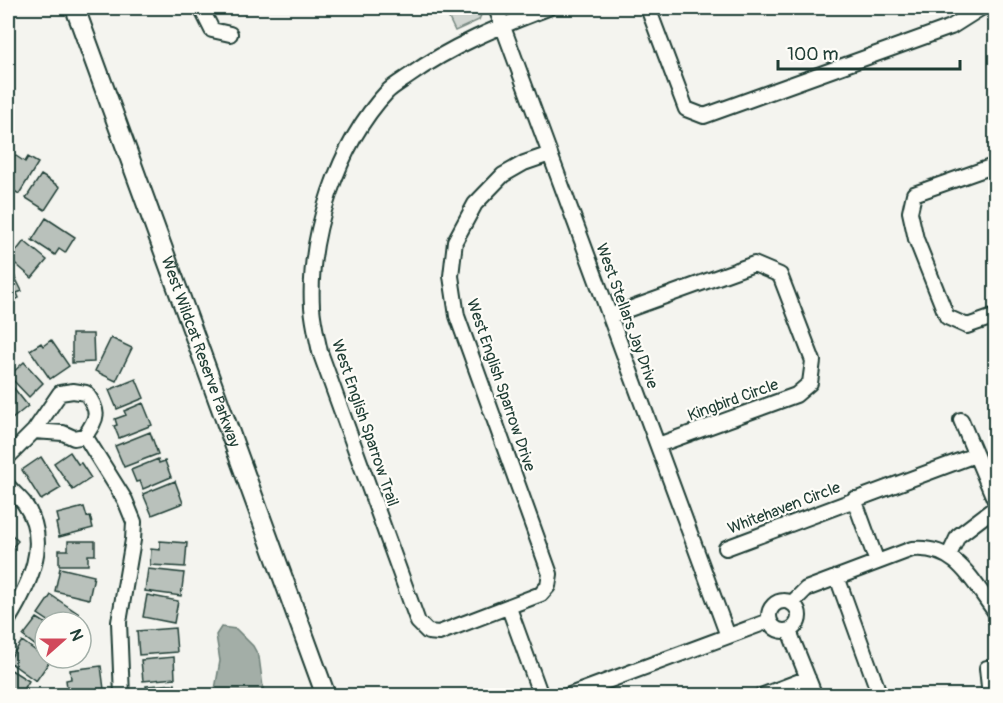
<svg xmlns="http://www.w3.org/2000/svg" width="1003" height="703" font-family="Pangolin,sans-serif">
	<style>
		.green { fill: #d1d6d1; stroke: #788a82; stroke-width: 1.5 }
		.water { fill: #a3aea7; stroke: #6e8179; stroke-width: 1.5 }
		.building { fill: #b9c1bb; stroke: #1f3d34; stroke-width: 1.5 }
		.lines { fill: none; stroke-linecap: round; stroke-linejoin: round }
		.street-casing { stroke: #1f3d34; stroke-width: 18 }
		.secondary-casing { stroke: #1f3d34; stroke-width: 22 }
		.street { stroke: #fdfcf7; stroke-width: 14 }
		.secondary { stroke: #fdfcf7; stroke-width: 18 }
		.labels { text-anchor: middle; dominant-baseline: central; stroke-width: 4.5; stroke-linejoin: round; paint-order: stroke }
		.street-label { font-size: 16px; fill: #1f3d34; stroke: #fdfcf7 }
	</style>
	<rect width="100%" height="100%" fill="#f4f4ef"/>
	<filter id="ink" filterUnits="userSpaceOnUse"><feTurbulence type="fractalNoise" baseFrequency=".0167" numOctaves="2"/><feDisplacementMap in="SourceGraphic" scale="12" xChannelSelector="R" yChannelSelector="G"/><feConvolveMatrix kernelMatrix="1 2 1 2 8 2 1 2 1" color-interpolation-filters="sRGB"/></filter>
	<g filter="url(#ink)">
		<path class="green" d="M 444,8 L 482,8 L 483,10 L 479,20 L 455,31 Z"/>
		<path class="water" d="M 221,627 L 236,629 L 253,646 L 259,657 L 264,695 L 214,695 L 220,661 L 216,635 Z"/>
		<path class="building" d="M 13,154 L 25,162 L 28,157 L 38,163 L 19,194 L 8,187 L 8,163 Z
			M 41,175 L 60,187 L 45,210 L 26,198 Z
			M 46,218 L 75,237 L 65,253 L 59,249 L 55,255 L 32,240 Z
			M 24,241 L 47,260 L 32,278 L 10,259 Z
			M 10,267 L 22,291 L 17,293 L 19,298 L 13,301 L 14,305 L 8,308 L 8,268 Z
			M 72,334 L 93,334 L 94,362 L 72,363 Z
			M 111,338 L 132,348 L 116,381 L 95,371 Z
			M 51,340 L 69,366 L 50,379 L 30,350 L 41,343 L 43,346 Z
			M 24,362 L 43,383 L 29,397 L 9,376 Z
			M 136,379 L 144,398 L 117,409 L 109,390 Z
			M 9,382 L 28,406 L 11,420 L 8,416 L 8,383 Z
			M 143,403 L 152,425 L 119,438 L 114,426 L 117,425 L 115,419 L 126,415 L 124,411 Z
			M 150,432 L 158,454 L 124,467 L 115,446 Z
			M 70,452 L 78,464 L 81,463 L 91,478 L 73,490 L 54,463 Z
			M 41,457 L 61,488 L 41,500 L 22,470 Z
			M 158,459 L 159,463 L 165,461 L 171,477 L 143,489 L 140,481 L 136,482 L 131,470 Z
			M 175,481 L 183,503 L 152,515 L 143,494 Z
			M 84,507 L 87,517 L 90,516 L 93,528 L 59,537 L 56,523 L 59,522 L 57,514 Z
			M 8,531 L 18,541 L 8,552 Z
			M 68,541 L 95,541 L 95,555 L 88,555 L 88,565 L 59,565 L 59,550 L 68,550 Z
			M 160,541 L 187,543 L 185,567 L 150,565 L 151,549 L 160,550 Z
			M 60,568 L 94,576 L 89,599 L 55,591 Z
			M 148,569 L 184,573 L 181,596 L 145,591 Z
			M 51,595 L 79,614 L 73,622 L 50,622 L 38,614 Z
			M 147,595 L 178,601 L 174,623 L 143,617 Z
			M 37,618 L 45,623 L 45,653 L 23,636 Z
			M 175,628 L 177,652 L 139,655 L 137,631 Z
			M 22,641 L 50,661 L 36,681 L 8,661 Z
			M 174,657 L 175,678 L 143,681 L 141,660 Z
			M 101,666 L 104,689 L 68,694 L 66,680 L 71,679 L 70,670 Z
			M 8,668 L 29,681 L 20,696 L 8,695 Z
			M 175,684 L 176,696 L 140,696 L 147,694 L 146,686 Z"/>
		<g class="lines">
			<g class="street-casing">
				<path id="street" d="M 201,8 L 212,30 L 230,34
					M 496,8 L 728,636
					M 548,8 C 500,26 451,46 409,76 C 402,81 393,86 387,92 C 338,144 308,236 312,307 C 313,322 317,337 320,352 L 418,622 L 428,632 L 439,633 L 541,594 L 548,586 L 550,574 L 457,316 L 451,276 L 455,241 L 475,204 L 503,175 L 524,163 L 550,154
					M 648,8 L 686,109 L 704,116 L 951,27 L 981,8
					M 996,165 L 914,194 L 910,212 L 916,239 L 947,317 L 967,326 L 996,316
					M 610,316 L 754,264 L 780,275 L 813,361 L 810,383 L 796,395 L 658,445
					M 961,420 L 996,503
					M 85,436 L 125,500 L 134,522 L 133,540 L 119,622 L 122,696
					M 8,457 L 34,431 L 60,393 L 73,391 L 86,393 C 100,412 98,417 85,436 L 74,438 L 63,433 L 34,431
					M 8,486 C 13,492 19,497 24,503 C 52,542 29,585 8,620
					M 854,499 L 877,562
					M 726,548 L 975,455
					M 949,555 L 958,536 L 996,507
					M 837,577 L 880,696
					M769 616a15 15 0 1 1 30 0a15 15 0 1 1-30 0Z
					M 792,603 L 806,589 L 912,549 C 957,545 972,581 996,613
					M 509,608 L 541,696
					M 789,631 L 815,696
					M 987,668 L 990,696
					M 567,696 L 769,621
					M 761,696 L 808,678"/>
			</g>
			<g class="secondary-casing">
				<g id="secondary">
					<path id="s1" d="M 75,8 L 326,696"/>
				</g>
			</g>
			<use href="#street" class="street"/>
			<use href="#secondary" class="secondary"/>
		</g>
	</g>
	<g class="labels">
		<g class="street-label">
			<text transform="translate(627 316) rotate(70)">West Stellars Jay Drive</text>
			<text stroke="none"><textPath href="#s1" startOffset="366">West Wildcat Reserve Parkway</textPath></text>
			<text transform="translate(501 385) rotate(71)">West English Sparrow Drive</text>
			<text transform="translate(733 400) rotate(-20)">Kingbird Circle</text>
			<text transform="translate(365 423) rotate(71)">West English Sparrow Trail</text>
			<text transform="translate(784 508) rotate(-21)">Whitehaven Circle</text>
		</g>
	</g>
	<rect width="1003" height="703" fill="none" stroke="#fdfcf7" stroke-width="30"/>
	<rect x="15" y="15" width="973" height="673" fill="none" stroke="#1f3d34" stroke-width="2" filter="url(#ink)"/>
	<g transform="translate(63 640) rotate(69)"><circle r="28" fill="#fdfcf7" stroke="#a4b0a9" stroke-width="1.5"/>
	<path d="M0-4.5L10 22L0 15L-10 22Z" fill="#d1495b"/>
	<text y="-9" font-size="16" font-weight="bold" text-anchor="middle" fill="#1f3d34">N</text>
	</g>
	<path d="M778 60v9h182v-9" fill="none" stroke="#1f3d34" stroke-width="3"/>
	<text x="787" y="60" font-size="18" fill="#1f3d34" stroke="#fdfcf7" stroke-width="4.5" paint-order="stroke">100 m</text>
</svg>
